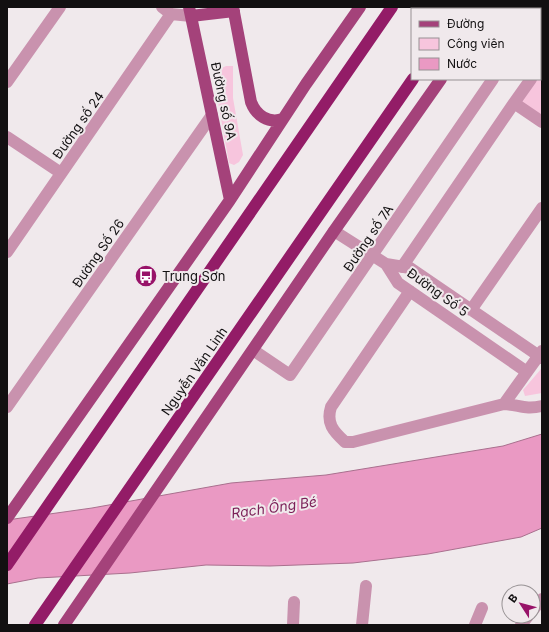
<svg xmlns="http://www.w3.org/2000/svg" width="549" height="632" font-family="Inter,sans-serif">
	<style>
		.green { fill: #f7c5dd }
		.water { fill: #ea99c3; stroke: #a9708e }
		.lines { fill: none; stroke-linecap: round; stroke-linejoin: round }
		.minor { stroke: #c992ae; stroke-width: 12 }
		.major { stroke: #a4427a; stroke-width: 12 }
		.highway { stroke: #931c67; stroke-width: 12 }
		.labels { text-anchor: middle; dominant-baseline: central; stroke-width: 4; stroke-linejoin: round; paint-order: stroke }
		.street-label { font-size: 13px; fill: #121011; stroke: #f0e9ec }
		.poi-label { font-size: 13px; fill: #121011; stroke: #f0e9ec; text-anchor: start }
		.water-label { font-size: 14px; font-style: italic; fill: #7b1f57; stroke: #f0e9ec }
	</style>
	<rect width="100%" height="100%" fill="#f0e9ec"/>
	<path class="green" d="M 226,66 L 233,66 L 233,98 L 243,155 L 239,162 L 234,165 L 229,163 L 215,85 C 215,75 217,70 226,66 Z
		M 542,72 L 542,118 L 520,103 L 537,79 L 540,79 Z
		M 541,369 L 542,393 L 525,396 L 523,390 Z"/>
	<path class="water" d="M 542,434 L 542,528 L 521,537 L 428,554 L 353,563 L 270,566 L 206,565 L 130,573 L 38,578 L 7,584 L 7,520 L 92,508 L 231,483 L 326,475 L 503,446 Z"/>
	<g class="lines">
		<path class="minor" d="M 162,7 L 171,14 L 191,16
			M 527,7 L 527,9
			M 540,66 L 542,63
			M 7,82 L 60,7
			M 514,103 L 531,79
			M 7,137 L 61,173
			M 334,231 L 386,264 L 410,268 L 542,358
			M 7,252 L 171,14
			M 386,264 L 398,283 L 527,372
			M 402,267 L 514,103 L 542,122
			M 410,291 L 331,407 C 326,423 333,431 345,442 L 353,442 L 504,404 C 520,405 525,410 542,406
			M 471,310 L 542,208
			M 253,350 L 290,375 L 493,79
			M 504,404 L 542,351
			M 7,407 L 212,115
			M 533,610 L 542,599
			M 293,625 L 294,602
			M 362,625 L 366,586
			M 475,625 L 482,608
			M 521,625 L 528,616"/>
		<path class="major" d="M 189,7 L 230,200
			M 233,7 L 251,102 C 256,115 268,124 283,119
			M 490,9 L 492,7
			M 191,16 L 234,11
			M 7,518 L 230,200 L 306,84 L 360,7
			M 64,625 L 334,231 L 441,79"/>
		<path class="highway" d="M 462,9 L 463,7
			M 7,565 L 392,7
			M 35,625 L 413,79"/>
	</g>
	<defs>
		<g id="bus-disc" transform="scale(1.15)"><circle r="9.5" fill="#981369" stroke="#f0e9ec"/><path d="M-5-6H5V4H4V6H2V4H-2V6H-4V4H-5ZM-3.5-4V0h7V-4ZM-3.5 1.2v1.5H-2V1.2ZM2 1.2v1.5H3.5V1.2Z" fill="#fff"/></g>
	</defs>
	<g fill-rule="evenodd">
		<use href="#bus-disc" x="146" y="276"/>
	</g>
	<g class="labels">
		<g class="street-label">
			<text transform="translate(224 101) rotate(78)">Đường số 9A</text>
			<text transform="translate(78 125) rotate(-55)">Đường số 24</text>
			<text transform="translate(368 238) rotate(-56)">Đường số 7A</text>
			<text transform="translate(98 253) rotate(-55)">Đường Số 26</text>
			<text transform="translate(438 292) rotate(36)">Đường Số 5</text>
			<text transform="translate(194 371) rotate(-55)">Nguyễn Văn Linh</text>
		</g>
		<g class="poi-label">
			<text x="162" y="276">Trung Sơn</text>
		</g>
		<g class="water-label">
			<text transform="translate(274 507) rotate(-8)">Rạch Ông Bé</text>
		</g>
	</g>
	<rect width="549" height="632" fill="none" stroke="#121011" stroke-width="16"/>
	<rect x="411" y="8" width="130" height="72" fill="#f0e9ec" stroke="#979294"/>
	<rect x="419" y="21" width="20" height="6" fill="#a4427a" stroke="#979294"/>
	<text x="447" y="28" font-size="12" fill="#121011">Đường</text>
	<rect x="419" y="38" width="20" height="12" fill="#f7c5dd" stroke="#979294"/>
	<text x="447" y="48" font-size="12" fill="#121011">Công viên</text>
	<rect x="419" y="58" width="20" height="12" fill="#ea99c3" stroke="#979294"/>
	<text x="447" y="68" font-size="12" fill="#121011">Nước</text>
	<g transform="translate(521 604) rotate(306)"><circle r="19" fill="#f0e9ec" stroke="#979294"/>
	<path d="M0-3L7 15L0 10L-7 15Z" fill="#981369"/>
	<text y="-6" font-size="11" font-weight="bold" text-anchor="middle" fill="#121011">B</text>
	</g>
</svg>
